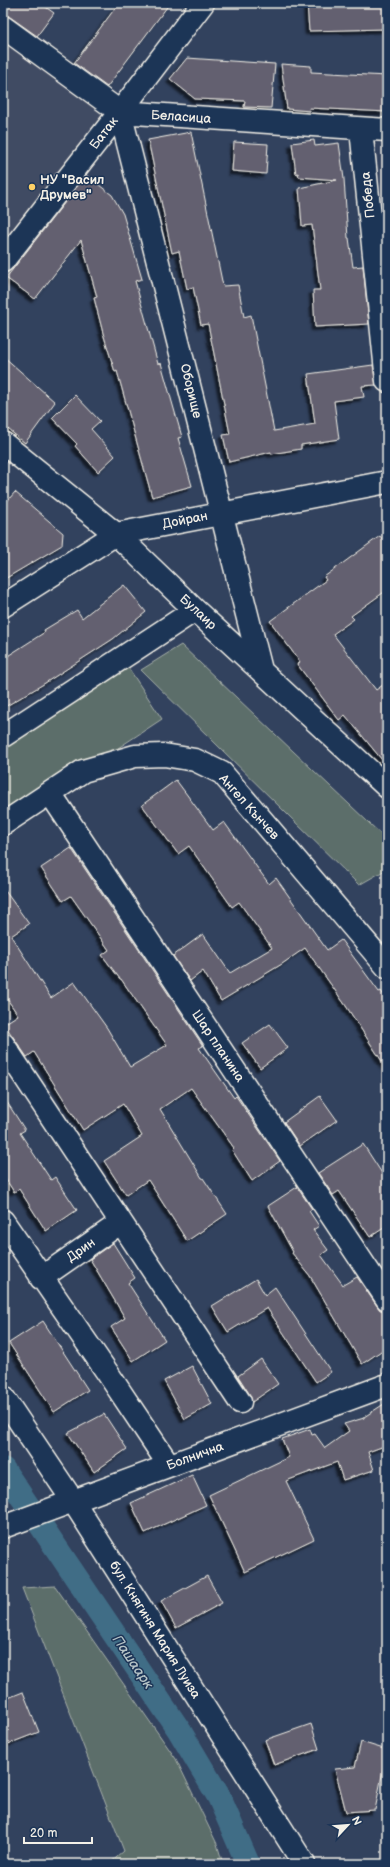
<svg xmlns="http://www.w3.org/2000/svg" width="390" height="1867" font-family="'Balsamiq Sans',sans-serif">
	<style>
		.built { fill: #414b63 }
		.green { fill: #5b6e6a; stroke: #a8b0a9 }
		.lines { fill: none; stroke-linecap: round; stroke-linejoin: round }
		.canal { stroke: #416d86; stroke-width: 24 }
		.building { fill: #646170; stroke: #f4f1e8; filter: url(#shadow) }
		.minor-casing { stroke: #f4f1e8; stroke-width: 25 }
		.minor { stroke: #1d3557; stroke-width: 22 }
		.poi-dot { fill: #ffd166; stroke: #1d3557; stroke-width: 1.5 }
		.labels { text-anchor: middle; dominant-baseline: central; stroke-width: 3; stroke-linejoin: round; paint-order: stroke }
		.street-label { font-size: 13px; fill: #f4f1e8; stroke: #1d3557 }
		.poi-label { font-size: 13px; font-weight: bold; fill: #f4f1e8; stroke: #1d3557; text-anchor: start }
		.water-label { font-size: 14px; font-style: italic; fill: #b5c3c6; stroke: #1d3557 }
	</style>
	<defs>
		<filter id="shadow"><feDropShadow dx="-3.5" dy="3.5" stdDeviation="1" flood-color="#0009"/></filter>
	</defs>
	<rect width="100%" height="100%" fill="#32425e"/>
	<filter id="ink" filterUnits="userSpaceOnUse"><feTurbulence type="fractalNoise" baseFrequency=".025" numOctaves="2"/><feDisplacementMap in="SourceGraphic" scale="8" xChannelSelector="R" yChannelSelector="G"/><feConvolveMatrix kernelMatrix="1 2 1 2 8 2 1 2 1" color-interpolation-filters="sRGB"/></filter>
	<g filter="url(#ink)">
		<path class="built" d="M 3,27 L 120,112 L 3,261 Z"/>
		<path class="green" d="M 181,645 L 387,840 L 387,869 L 359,885 L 141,670 Z
			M 122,658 L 162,719 L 3,824 L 3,736 Z
			M 55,1586 L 176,1759 L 217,1844 L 223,1864 L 109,1864 L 124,1851 L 22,1588 Z"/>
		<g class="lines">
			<path class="canal" d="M 3,1469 L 179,1730 L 219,1797 L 248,1864"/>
		</g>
		<path class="building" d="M 3,3 L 40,3 L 54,13 L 37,36 L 10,17 L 3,15 Z
			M 119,3 L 170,3 L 107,87 L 74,63 Z
			M 307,3 L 386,3 L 386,29 L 309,31 Z
			M 187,58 L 275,64 L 271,108 L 244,107 L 245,101 L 195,99 L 170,79 Z
			M 281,64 L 311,66 L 311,72 L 387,76 L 387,112 L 309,108 L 310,111 L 287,109 Z
			M 191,132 L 223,286 L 238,285 L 244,317 L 251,315 L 274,431 L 315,424 L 308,374 L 373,365 L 376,385 L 362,386 L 364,397 L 334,401 L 339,439 L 301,445 L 301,449 L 271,454 L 271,452 L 229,462 L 223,435 L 230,434 L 208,324 L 201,325 L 193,287 L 187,289 L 179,251 L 172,253 L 148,140 Z
			M 314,140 L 315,146 L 339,143 L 344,179 L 348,238 L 349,238 L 353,267 L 363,266 L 369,324 L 315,327 L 313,290 L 320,290 L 312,225 L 302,226 L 299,188 L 337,180 L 299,177 L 298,173 L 296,174 L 292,143 Z
			M 234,142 L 268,144 L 266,174 L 232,171 Z
			M 86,175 L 112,195 L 123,214 L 142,279 L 135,281 L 158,364 L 161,363 L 172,402 L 182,437 L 178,438 L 192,486 L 152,497 L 117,371 L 115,372 L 103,333 L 94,298 L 97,297 L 81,240 L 35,299 L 6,278 Z
			M 3,356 L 55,402 L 25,443 L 3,425 Z
			M 75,395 L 100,421 L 91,429 L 115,456 L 98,472 L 75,446 L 77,444 L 52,418 Z
			M 15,492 L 63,533 L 62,545 L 3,580 L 3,506 Z
			M 380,536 L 387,545 L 387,590 L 351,616 L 354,619 L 333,634 L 376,690 L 387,682 L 387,766 L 345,715 L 339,720 L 297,664 L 300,662 L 270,621 L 326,580 L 324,577 Z
			M 124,585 L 146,612 L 113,639 L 42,685 L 3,708 L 3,659 L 45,632 L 44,630 L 77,610 L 82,618 Z
			M 176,780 L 213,830 L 224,822 L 269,884 L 276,878 L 327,950 L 341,940 L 379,992 L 381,991 L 387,1000 L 387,1069 L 346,1006 L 305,948 L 282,964 L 221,1001 L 203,971 L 190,981 L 173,956 L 203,934 L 230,973 L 272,948 L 239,902 L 232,907 L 189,846 L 178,854 L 142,805 Z
			M 71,848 L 203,1046 L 199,1048 L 234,1098 L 236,1096 L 280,1161 L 252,1181 L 232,1150 L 234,1148 L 191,1088 L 160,1109 L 202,1178 L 203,1178 L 227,1214 L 187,1241 L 148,1180 L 126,1195 L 104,1161 L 142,1136 L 123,1104 L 83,1130 L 34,1052 L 27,1057 L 4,1024 L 18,1015 L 3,993 L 3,888 L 29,924 L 11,936 L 51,998 L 74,982 L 107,1028 L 130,1067 L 167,1045 L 121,979 L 120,979 L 102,955 L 109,950 L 71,896 L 63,901 L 41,868 Z
			M 270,1024 L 288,1048 L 260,1068 L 242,1043 Z
			M 3,1096 L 25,1130 L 20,1133 L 51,1180 L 55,1177 L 77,1210 L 46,1231 L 19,1189 L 14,1192 L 3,1175 Z
			M 320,1096 L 337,1120 L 300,1146 L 284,1122 Z
			M 363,1144 L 387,1181 L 387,1226 L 370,1237 L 339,1191 L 333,1195 L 318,1173 Z
			M 297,1187 L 312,1209 L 309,1211 L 319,1226 L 313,1230 L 328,1250 L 321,1255 L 343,1285 L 357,1277 L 380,1310 L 387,1311 L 387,1347 L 362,1364 L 310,1276 L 292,1253 L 293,1252 L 268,1206 Z
			M 113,1243 L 135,1278 L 128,1283 L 165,1340 L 133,1361 L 111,1327 L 125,1318 L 90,1259 Z
			M 256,1279 L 265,1295 L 275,1287 L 331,1372 L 316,1382 L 267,1308 L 228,1332 L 212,1306 Z
			M 43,1321 L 88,1390 L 54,1412 L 9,1343 Z
			M 261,1359 L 278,1384 L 252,1402 L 250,1395 L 238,1376 Z
			M 192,1366 L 212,1404 L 185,1419 L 164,1381 Z
			M 387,1402 L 387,1445 L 368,1452 L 374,1470 L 343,1480 L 337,1462 L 286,1481 L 314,1539 L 245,1572 L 209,1495 L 289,1457 L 282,1439 L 310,1429 L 312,1435 L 315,1434 L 325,1448 L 349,1431 L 344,1424 L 364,1418 L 364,1417 Z
			M 104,1414 L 127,1449 L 94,1472 L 68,1433 Z
			M 192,1475 L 206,1505 L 145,1533 L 131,1503 Z
			M 207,1576 L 222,1603 L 176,1628 L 161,1601 Z
			M 23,1692 L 39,1732 L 3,1746 L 3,1700 Z
			M 311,1724 L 319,1749 L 274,1765 L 265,1740 Z
			M 361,1742 L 387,1750 L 375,1810 L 346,1812 L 335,1769 L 355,1767 Z"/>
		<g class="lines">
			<g class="minor-casing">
				<path id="minor" d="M 3,27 L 120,112 L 387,130
					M 120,112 L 261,670
					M 361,129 L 387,381
					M 3,261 L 120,112 L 203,3
					M 3,443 L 116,534 L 195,610 L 387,787
					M 3,606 L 116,534 L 387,482
					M 3,736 L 195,610
					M 50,793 L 387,1299
					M 3,824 L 83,771 L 135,756 L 164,755 L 195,760 L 222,773 L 387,967
					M 3,1044 L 240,1402
					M 3,1221 L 107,1372 L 169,1465
					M 41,1278 L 120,1223
					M 3,1397 L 73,1501 L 304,1864
					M 3,1527 L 387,1385"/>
			</g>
			<use href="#minor" class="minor"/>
		</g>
	</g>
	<circle class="poi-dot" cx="32" cy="187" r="4"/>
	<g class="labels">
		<g class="street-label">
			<text transform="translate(181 117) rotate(4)">Беласица</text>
			<text transform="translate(104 133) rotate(-52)">Батак</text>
			<text transform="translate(368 195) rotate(-96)">Победа</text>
			<text transform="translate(191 391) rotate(76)">Оборище</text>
			<text transform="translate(185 520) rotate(-11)">Дойран</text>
			<text transform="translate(198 612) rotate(43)">Булаир</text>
			<text transform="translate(249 807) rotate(48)">Ангел Кънчев</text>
			<text transform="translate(218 1046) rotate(56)">Шар планина</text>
			<text transform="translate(81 1250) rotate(-35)">Дрин</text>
			<text transform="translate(195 1456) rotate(-20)">Болнична</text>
			<text transform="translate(155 1630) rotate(58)">бул. Княгиня Мария Луиза</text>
		</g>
		<g class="poi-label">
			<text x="40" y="180">НУ "Васил<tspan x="40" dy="15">Друмев"</tspan></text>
		</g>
		<g class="water-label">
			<text transform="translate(133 1662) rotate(56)">Пашаарк</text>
		</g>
	</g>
	<rect width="390" height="1867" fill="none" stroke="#1d3557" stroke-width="16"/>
	<rect x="8" y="8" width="374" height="1851" fill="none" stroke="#f4f1e8" stroke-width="1.5" filter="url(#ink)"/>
	<g transform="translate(348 1825) rotate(64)" stroke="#1d3557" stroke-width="3" paint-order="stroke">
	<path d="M0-3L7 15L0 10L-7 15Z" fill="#f4f1e8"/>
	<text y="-6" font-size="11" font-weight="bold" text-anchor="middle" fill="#f4f1e8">N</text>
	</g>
	<path d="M24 1837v6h68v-6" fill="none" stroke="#f4f1e8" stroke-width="2"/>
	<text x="30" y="1837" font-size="12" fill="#f4f1e8" stroke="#1d3557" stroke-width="3" paint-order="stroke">20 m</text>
</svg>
